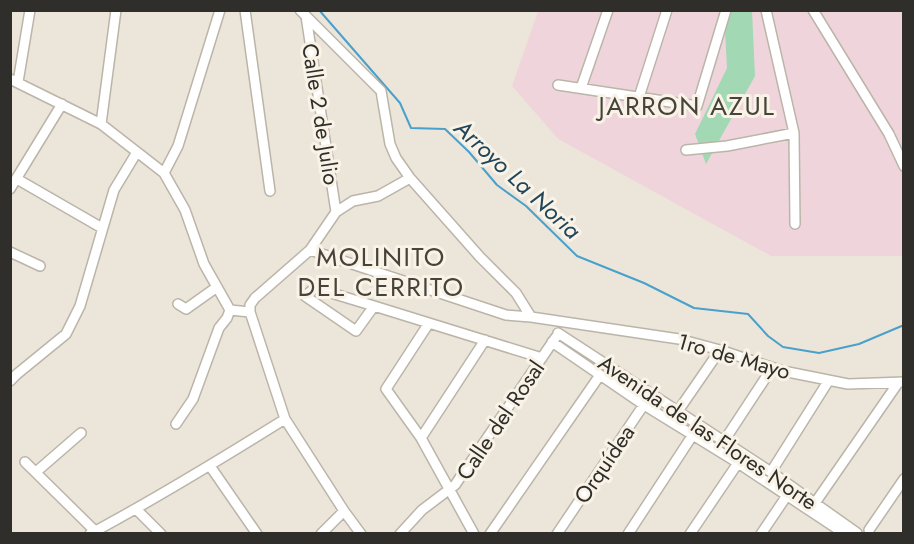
<svg xmlns="http://www.w3.org/2000/svg" width="914" height="544" font-family="Jost,sans-serif">
	<style>
		.industrial { fill: #efd5db }
		.green { fill: #a2d8b4 }
		.lines { fill: none; stroke-linecap: round; stroke-linejoin: round }
		.stream { stroke: #4aa0cc; stroke-width: 2 }
		.minor-casing { stroke: #bbb5a9; stroke-width: 12 }
		.minor { stroke: #fff; stroke-width: 9 }
		.labels { text-anchor: middle; dominant-baseline: central; stroke-width: 6; stroke-linejoin: round; paint-order: stroke }
		.street-label { font-size: 22px; fill: #302e2a; stroke: #f9f3e7 }
		.water-label { font-size: 24px; font-style: italic; fill: #21465a; stroke: #f9f3e7 }
		.quarter-label { font-size: 26px; letter-spacing: 1.5px; fill: #48433a; stroke: #f9f3e7 }
	</style>
	<rect width="100%" height="100%" fill="#ece6da"/>
	<path class="industrial" d="M 538,11 L 903,11 L 903,256 L 771,256 L 558,139 L 512,86 Z"/>
	<path class="green" d="M 724,11 L 752,11 L 755,76 L 706,164 L 695,134 L 727,68 Z"/>
	<g class="lines">
		<path class="stream" d="M 319,10 L 400,103 L 411,128 L 445,129 L 469,152 L 497,185 L 526,206 L 577,256 L 644,283 L 694,308 L 748,314 L 768,336 L 783,347 L 819,353 L 859,344 L 904,325"/>
		<g class="minor-casing">
			<path id="minor" d="M 245,10 L 270,191
				M 300,10 L 381,91 L 390,144 L 396,158 L 410,178 L 480,257 L 516,293 L 531,317
				M 766,10 L 794,133 L 795,224
				M 813,10 L 889,134 L 904,166
				M 306,16 L 336,212
				M 10,79 L 101,124 L 164,173 L 185,210 L 204,264 L 230,310 L 250,312
				M 18,82 L 30,10
				M 558,85 L 697,106 L 726,10
				M 581,88 L 608,10
				M 639,97 L 667,10
				M 101,124 L 116,10
				M 686,150 L 727,146 L 794,133
				M 164,173 L 178,146 L 220,10
				M 17,179 L 102,228
				M 10,189 L 62,104
				M 310,250 L 506,315 L 531,317 L 679,339 L 720,350 L 783,371 L 848,384 L 904,382
				M 10,252 L 40,266
				M 315,288 L 374,306 L 356,331 L 305,296 Z
				M 178,304 L 186,309 L 217,287
				M 374,306 L 542,358
				M 429,323 L 386,389 L 421,438 L 474,534
				M 558,333 L 771,472 L 857,533
				M 552,342 L 644,405 L 738,463 L 845,534
				M 10,381 L 17,374 L 66,334 L 80,306 L 114,190 L 137,152
				M 678,411 L 720,350
				M 176,424 L 193,399 L 219,328 L 227,318 L 230,310
				M 421,438 L 485,340
				M 724,441 L 772,368
				M 25,462 L 95,531
				M 210,466 L 257,534
				M 36,472 L 81,433
				M 771,472 L 829,380
				M 815,503 L 898,383
				M 136,509 L 161,534
				M 869,530 L 904,479
				M 90,534 C 157,498 221,459 285,419
				M 321,534 L 344,511
				M 361,534 L 344,511 L 285,419 L 250,312 L 250,305 L 255,298 L 310,250 L 336,212 L 353,201 L 378,196 L 410,178
				M 400,534 L 422,510 L 455,485 L 556,337
				M 490,534 L 600,375
				M 557,534 L 651,394
				M 628,534 L 696,430
				M 690,534 L 738,463
				M 761,534 L 790,491"/>
		</g>
		<use href="#minor" class="minor"/>
	</g>
	<g class="labels">
		<g class="street-label">
			<text transform="translate(321 114) rotate(81)">Calle 2 de Julio</text>
			<text transform="translate(734 356) rotate(16)">1ro de Mayo</text>
			<text transform="translate(500 420) rotate(-56)">Calle del Rosal</text>
			<text transform="translate(708 432) rotate(34)">Avenida de las Flores Norte</text>
			<text transform="translate(604 464) rotate(-56)">Orquídea</text>
		</g>
		<g class="water-label">
			<text transform="translate(518 179) rotate(43)">Arroyo La Noria</text>
		</g>
		<g class="quarter-label">
			<text x="687" y="106">JARRON AZUL</text>
			<text x="381" y="257">MOLINITO<tspan x="381" dy="30">DEL CERRITO</tspan></text>
		</g>
	</g>
	<rect width="914" height="544" fill="none" stroke="#302e2a" stroke-width="24"/>
</svg>
